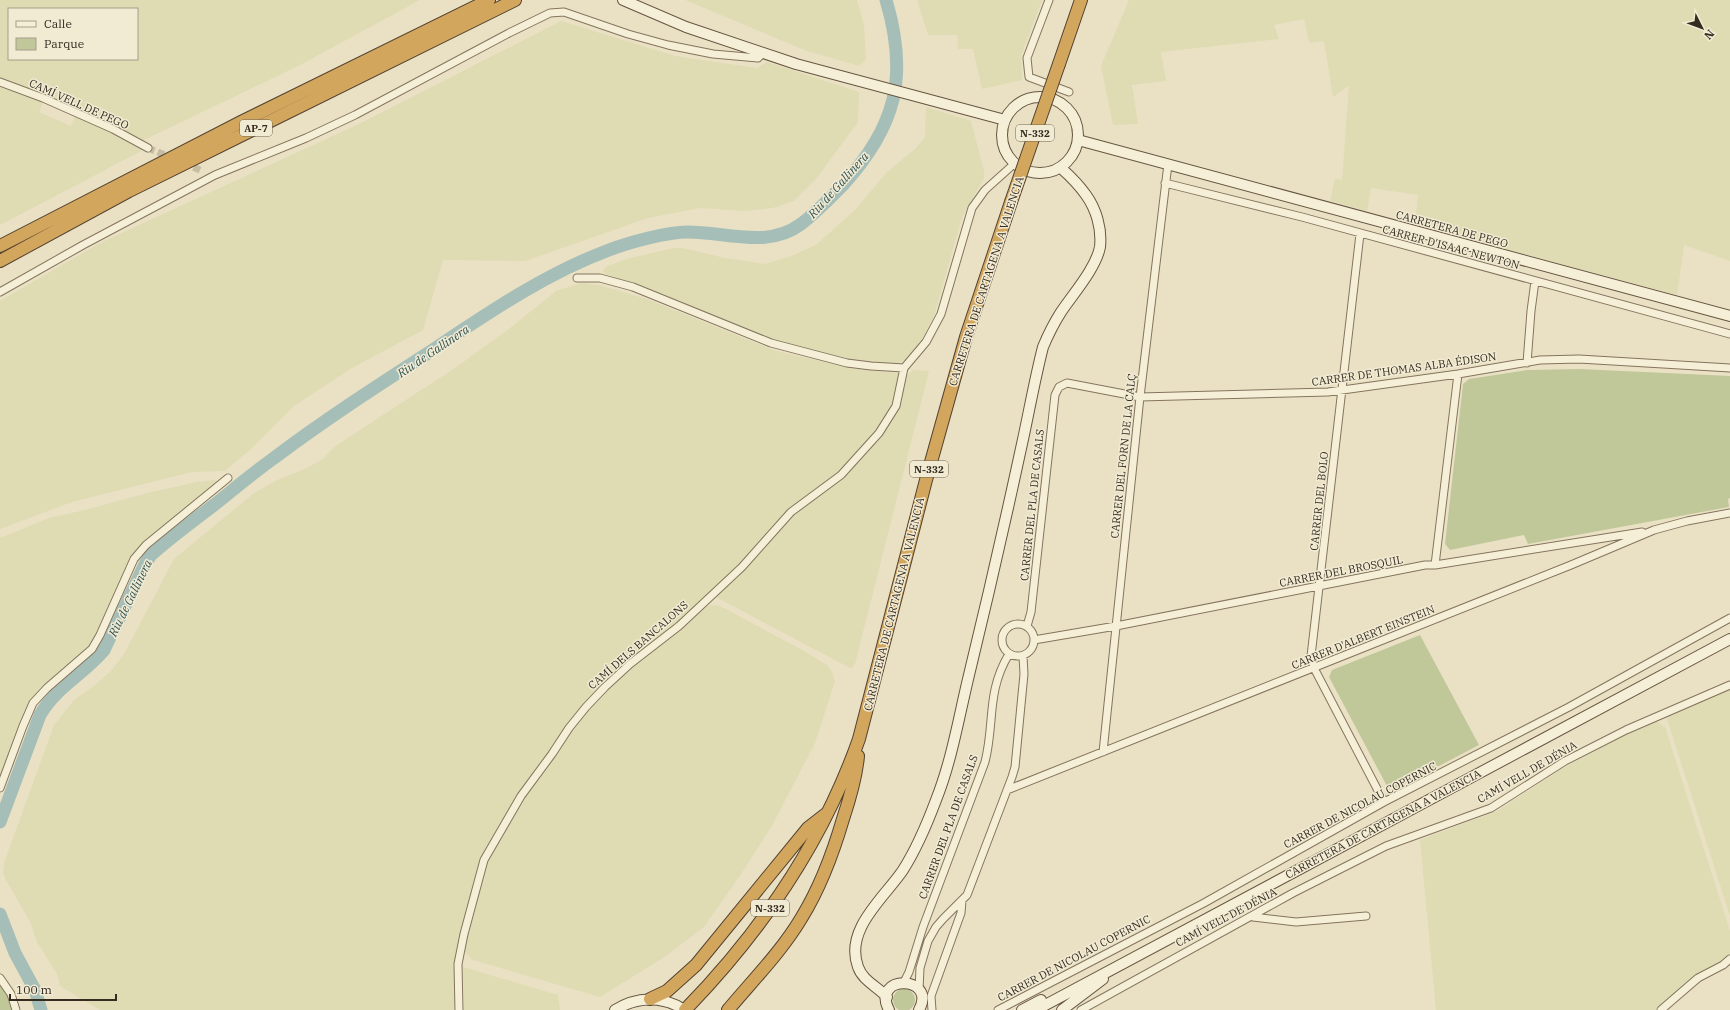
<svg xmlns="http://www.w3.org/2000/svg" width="1730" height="1010" font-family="'IBM Plex Serif',serif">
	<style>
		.farmland { fill: #dfdbb3; fill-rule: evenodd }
		.green { fill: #c0c89a }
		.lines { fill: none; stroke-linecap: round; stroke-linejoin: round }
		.river { stroke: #a6beb8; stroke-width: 13 }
		.street-tunnel { stroke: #c6bda4; stroke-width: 7; stroke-dasharray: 7 3.5; stroke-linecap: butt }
		.street-casing { stroke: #84745d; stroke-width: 9 }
		.secondary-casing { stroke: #665540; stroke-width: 12 }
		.highway-casing { stroke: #524230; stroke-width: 14 }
		.street { stroke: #f6efd8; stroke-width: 7 }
		.secondary { stroke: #f6efd8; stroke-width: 10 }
		.highway { stroke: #d3a65d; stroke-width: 12 }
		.highway-bridge-casing { stroke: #524230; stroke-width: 14; stroke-linecap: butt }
		.highway-bridge { stroke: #d3a65d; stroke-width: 12 }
		.labels { text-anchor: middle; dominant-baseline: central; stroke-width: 3; stroke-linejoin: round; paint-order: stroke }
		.shield { fill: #f2ebd4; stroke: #6e6555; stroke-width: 1 }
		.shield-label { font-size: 10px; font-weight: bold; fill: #352b1f }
		.street-label { font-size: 11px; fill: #352b1f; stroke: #f2ebd4 }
		.water-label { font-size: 12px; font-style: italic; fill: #305453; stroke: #f2ebd4 }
	</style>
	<rect width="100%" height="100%" fill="#eae1c5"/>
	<path class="farmland" d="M 0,0 L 420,0 L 300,65 L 142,141 L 0,79 ZM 9,9 L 137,9 L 137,59 L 9,59 Z
		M 685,0 L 857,0 L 864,25 L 866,59 L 859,66 L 807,51 Z
		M 917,0 L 1042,0 L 1021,56 L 1022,80 L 982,89 L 973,49 L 958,49 L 957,35 L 928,35 Z
		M 1129,0 L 1730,0 L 1730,261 L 1684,245 L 1677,295 L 1415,225 L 1418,195 L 1371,188 L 1367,211 L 1330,201 L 1335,179 L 1342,180 L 1349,85 L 1333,97 L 1324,41 L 1309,43 L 1304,19 L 1274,25 L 1279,39 L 1161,52 L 1166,81 L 1132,85 L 1138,124 L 1113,125 L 1101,66 Z
		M 561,21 L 675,56 L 757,68 L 767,62 L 859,92 L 858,122 L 816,179 L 794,201 L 773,208 L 743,211 L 700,208 L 648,218 L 525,261 L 443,260 L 423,330 L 352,368 L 294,406 L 252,448 L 225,471 L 192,472 L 72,502 L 0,529 L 0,301 L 100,243 L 361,123 Z
		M 0,84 L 9,89 L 43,102 L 39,112 L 71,126 L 75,116 L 128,139 L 143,150 L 0,225 Z
		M 926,107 L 971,121 L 984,171 L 984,178 L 962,217 L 934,316 L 924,336 L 908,358 L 897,365 L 865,363 L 782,343 L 604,273 L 603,270 L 606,267 L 626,259 L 674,248 L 682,248 L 725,258 L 766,264 L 794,255 L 817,244 L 856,209 L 886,173 L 915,149 L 925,137 Z
		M 581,283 L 599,285 L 647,299 L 776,351 L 857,369 L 899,373 L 901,376 L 895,405 L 884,424 L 842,470 L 797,504 L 740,564 L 677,625 L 581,707 L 495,835 L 464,923 L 456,1010 L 100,1010 L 60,986 L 57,974 L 37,942 L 30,922 L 6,880 L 3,873 L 4,863 L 54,725 L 74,700 L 95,685 L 111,671 L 124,654 L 174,559 L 254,493 L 277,480 L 307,468 L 323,459 L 334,447 L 458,366 L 510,328 L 556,291 Z
		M 914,370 L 929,371 L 855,664 L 852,668 L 850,668 L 714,596 L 788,518 L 875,442 L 892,422 L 898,409 L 905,377 Z
		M 214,480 L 220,482 L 140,549 L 91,647 L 51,679 L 37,694 L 0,778 L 0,538 L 49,518 L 85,510 L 147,493 L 197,482 Z
		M 709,605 L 720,606 L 804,651 L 827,665 L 832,672 L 835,681 L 815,743 L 773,824 L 741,874 L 704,927 L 663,958 L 600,997 L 473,960 L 465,952 L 466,942 L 486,863 L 522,802 L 580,718 L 601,695 L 647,654 L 704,607 Z
		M 1730,690 L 1730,916 L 1667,719 L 1668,716 Z
		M 1656,721 L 1665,727 L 1730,931 L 1730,957 L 1716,966 L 1693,977 L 1673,998 L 1657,1010 L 1436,1010 L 1420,840 L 1497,811 L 1560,770 L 1627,733 Z
		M 463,967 L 558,995 L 560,1010 L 464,1010 Z"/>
	<path class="green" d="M 1580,369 L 1730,376 L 1730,498 L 1728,499 L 1729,507 L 1528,544 L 1524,535 L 1450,550 L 1445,544 L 1463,384 L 1469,379 L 1528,370 Z
		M 1420,635 L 1479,745 L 1395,789 L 1388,788 L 1329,677 L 1332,670 Z
		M 0,984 L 13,1005 L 13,1010 L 0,1010 Z
		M893 1000a11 11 0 1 1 22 0a11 11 0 1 1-22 0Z"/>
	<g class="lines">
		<path class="river" d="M 0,822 L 40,715 C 56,687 84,674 104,650 L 145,564 L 151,555 C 171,537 193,521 214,505 C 234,489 253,473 274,458 C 323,421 374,388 425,355 C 484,316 542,275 609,250 C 630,242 667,232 688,232 C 726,232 768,249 801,224 C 816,213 829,199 842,186 C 896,127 909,77 886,0
			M 0,914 L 15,953 L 35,990 L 41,1010"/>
		<path class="street-tunnel" d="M 148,148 L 172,158
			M 184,163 L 202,171"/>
		<g class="street-casing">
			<path id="street" d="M 1049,0 L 1027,58 L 1029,77 L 1069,92
				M 0,82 L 43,98 L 113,129 L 148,148
				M 1165,183 L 1302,217 L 1730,334
				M 1360,234 L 1311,656 L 1314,668 L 1384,802
				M 577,278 L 600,278 L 633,287 L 771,343 L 847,363 L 871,366 L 904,368
				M 0,292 L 83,245 L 215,175 L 306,138 L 355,115 L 509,33 L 550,13 L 564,12 L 628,34 L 668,45 L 713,54 L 758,58 L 763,53
				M 1527,363 L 1531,311 L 1535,281
				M 1435,565 L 1458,374
				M1002 640a16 16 0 1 1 32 0a16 16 0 1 1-32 0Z
				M 1027,626 L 1031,612 L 1055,395 L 1059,387 L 1067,383 L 1140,397 L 1328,392 L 1458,374 L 1540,360 L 1579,359 L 1730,368
				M 1034,640 L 1116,626 L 1425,565 L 1435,565 L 1642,532
				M 1103,752 L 1140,397 L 1168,164
				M 0,788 L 23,726 L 33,703 L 47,688 L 92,649 L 100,635 L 134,559 L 146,545 L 228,478
				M 1007,790 L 1571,565 L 1654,530 L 1687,521 L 1730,513
				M 1253,917 L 1296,922 L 1366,916
				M 0,978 L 11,994 L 16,1010
				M 904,982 L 909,972 L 923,927 L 985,762 C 995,723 986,692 1009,654
				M 919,990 L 920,968 L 928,941 L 936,927 L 943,919 L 967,895 L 1012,777 L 1015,767 L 1024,674 L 1023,656
				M 459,1010 L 458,964 L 464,934 L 484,860 L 521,796 L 552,754 L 569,728 L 586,707 L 605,687 L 630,664 L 679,626 L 742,567 L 791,512 L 841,475 L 879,433 L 896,406 L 904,368 L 926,342 L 941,314 L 972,208 L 985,190 L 1014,164
				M 932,1010 L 931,996 L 961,913 L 962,901
				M 998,1010 L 1204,903 L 1384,802 L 1569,707 L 1730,618
				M 1081,1010 L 1293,893 L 1386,846 L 1491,808 L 1565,761 L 1626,730 L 1730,685
				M 1661,1010 L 1698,978 L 1723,965 L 1730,959"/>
		</g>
		<g class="secondary-casing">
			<path id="secondary" d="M 623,0 L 686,27 L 796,64 L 1005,120
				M1002 135a38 38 0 1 1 76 0a38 38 0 1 1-76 0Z
				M 1078,140 L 1730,316
				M 887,997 C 877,986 863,981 858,967 C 844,929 885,897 903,870 C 917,848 927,824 936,800 C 952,760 959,716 969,675 C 987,601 1004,527 1020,453 C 1028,418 1034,382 1043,347 C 1048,335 1054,323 1061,312 C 1073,294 1096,268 1100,247 C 1102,228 1096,209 1086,195 C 1079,185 1070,176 1061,168
				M 615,1010 C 636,997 663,995 684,1010
				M 889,1010 C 870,974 938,975 919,1010
				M 1022,1010 L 1041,1000
				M 1036,1010 L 1730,639
				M 1062,1010 L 1103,979"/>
		</g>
		<g class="highway-casing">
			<path id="highway" d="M 1059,64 L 1081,0
				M 0,246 L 241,122 L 489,0
				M 0,261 L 129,191 L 515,0
				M 650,999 L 667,991 L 696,965 L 808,828 L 826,814
				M 685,1010 C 760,933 823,841 859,739 L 926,480 L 966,337 L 1011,202
				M 728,1010 C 753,980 782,951 802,917 C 821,886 833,853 843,819 C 850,798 856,778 858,756"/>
		</g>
		<use href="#street" class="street"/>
		<use href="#secondary" class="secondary"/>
		<use href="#highway" class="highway"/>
		<g class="highway-bridge-casing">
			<path id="highway-bridge" d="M 1011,202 L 1059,64"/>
		</g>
		<use href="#highway-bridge" class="highway-bridge"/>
	</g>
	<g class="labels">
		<g class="shield">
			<rect x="240" y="120" width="32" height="16" rx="3"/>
			<rect x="1016" y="125" width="38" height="16" rx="3"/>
			<rect x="910" y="461" width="38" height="16" rx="3"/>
			<rect x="751" y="900" width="38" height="16" rx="3"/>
		</g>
		<g class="shield-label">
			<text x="256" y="128">AP-7</text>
			<text x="1035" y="133">N-332</text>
			<text x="929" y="469">N-332</text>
			<text x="770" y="908">N-332</text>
		</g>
		<g class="street-label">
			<text transform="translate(79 104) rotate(24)">CAMÍ VELL DE PEGO</text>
			<text transform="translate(1452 229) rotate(15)">CARRETERA DE PEGO</text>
			<text transform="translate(1451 247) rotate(15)">CARRER D'ISAAC NEWTON</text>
			<text transform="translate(986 281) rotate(-72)">CARRETERA DE CARTAGENA A VALENCIA</text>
			<text transform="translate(1404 369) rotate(-8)">CARRER DE THOMAS ALBA ÉDISON</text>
			<text transform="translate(1123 456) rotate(-84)">CARRER DEL FORN DE LA CALÇ</text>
			<text transform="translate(1319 501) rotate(-84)">CARRER DEL BOLO</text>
			<text transform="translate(1032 505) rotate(-84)">CARRER DEL PLA DE CASALS</text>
			<text transform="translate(1341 571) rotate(-11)">CARRER DEL BROSQUIL</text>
			<text transform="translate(894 604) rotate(-76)">CARRETERA DE CARTAGENA A VALENCIA</text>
			<text transform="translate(1363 637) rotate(-22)">CARRER D'ALBERT EINSTEIN</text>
			<text transform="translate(638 645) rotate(-41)">CAMÍ DELS BANCALONS</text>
			<text transform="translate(1527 772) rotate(-30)">CAMÍ VELL DE DÉNIA</text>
			<text transform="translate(1360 805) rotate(-28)">CARRER DE NICOLAU COPERNIC</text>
			<text transform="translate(1383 824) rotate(-28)">CARRETERA DE CARTAGENA A VALENCIA</text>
			<text transform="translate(948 827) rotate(-70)">CARRER DEL PLA DE CASALS</text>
			<text transform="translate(1226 917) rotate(-28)">CAMÍ VELL DE DÉNIA</text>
			<text transform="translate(1074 958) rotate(-28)">CARRER DE NICOLAU COPERNIC</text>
		</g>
		<g class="water-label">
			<text transform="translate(838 185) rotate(-48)">Riu de Gallinera</text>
			<text transform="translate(433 351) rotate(-34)">Riu de Gallinera</text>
			<text transform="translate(130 598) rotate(-64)">Riu de Gallinera</text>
		</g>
	</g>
	<rect x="8" y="8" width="130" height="52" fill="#f2ebd4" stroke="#a69e8c"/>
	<rect x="16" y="21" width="20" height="6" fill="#f6efd8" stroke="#a69e8c"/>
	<text x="44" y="28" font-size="12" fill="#352b1f">Calle</text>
	<rect x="16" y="38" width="20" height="12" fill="#c0c89a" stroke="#a69e8c"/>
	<text x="44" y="48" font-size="12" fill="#352b1f">Parque</text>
	<g transform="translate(1702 28) rotate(132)" stroke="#f2ebd4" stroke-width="3" paint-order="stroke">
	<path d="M0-3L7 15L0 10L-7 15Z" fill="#352b1f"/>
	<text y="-6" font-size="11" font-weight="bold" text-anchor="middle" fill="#352b1f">N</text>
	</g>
	<path d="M10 994v6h106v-6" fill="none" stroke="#352b1f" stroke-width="2"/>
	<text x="16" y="994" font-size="12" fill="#352b1f" stroke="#f2ebd4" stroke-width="3" paint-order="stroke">100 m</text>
</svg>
